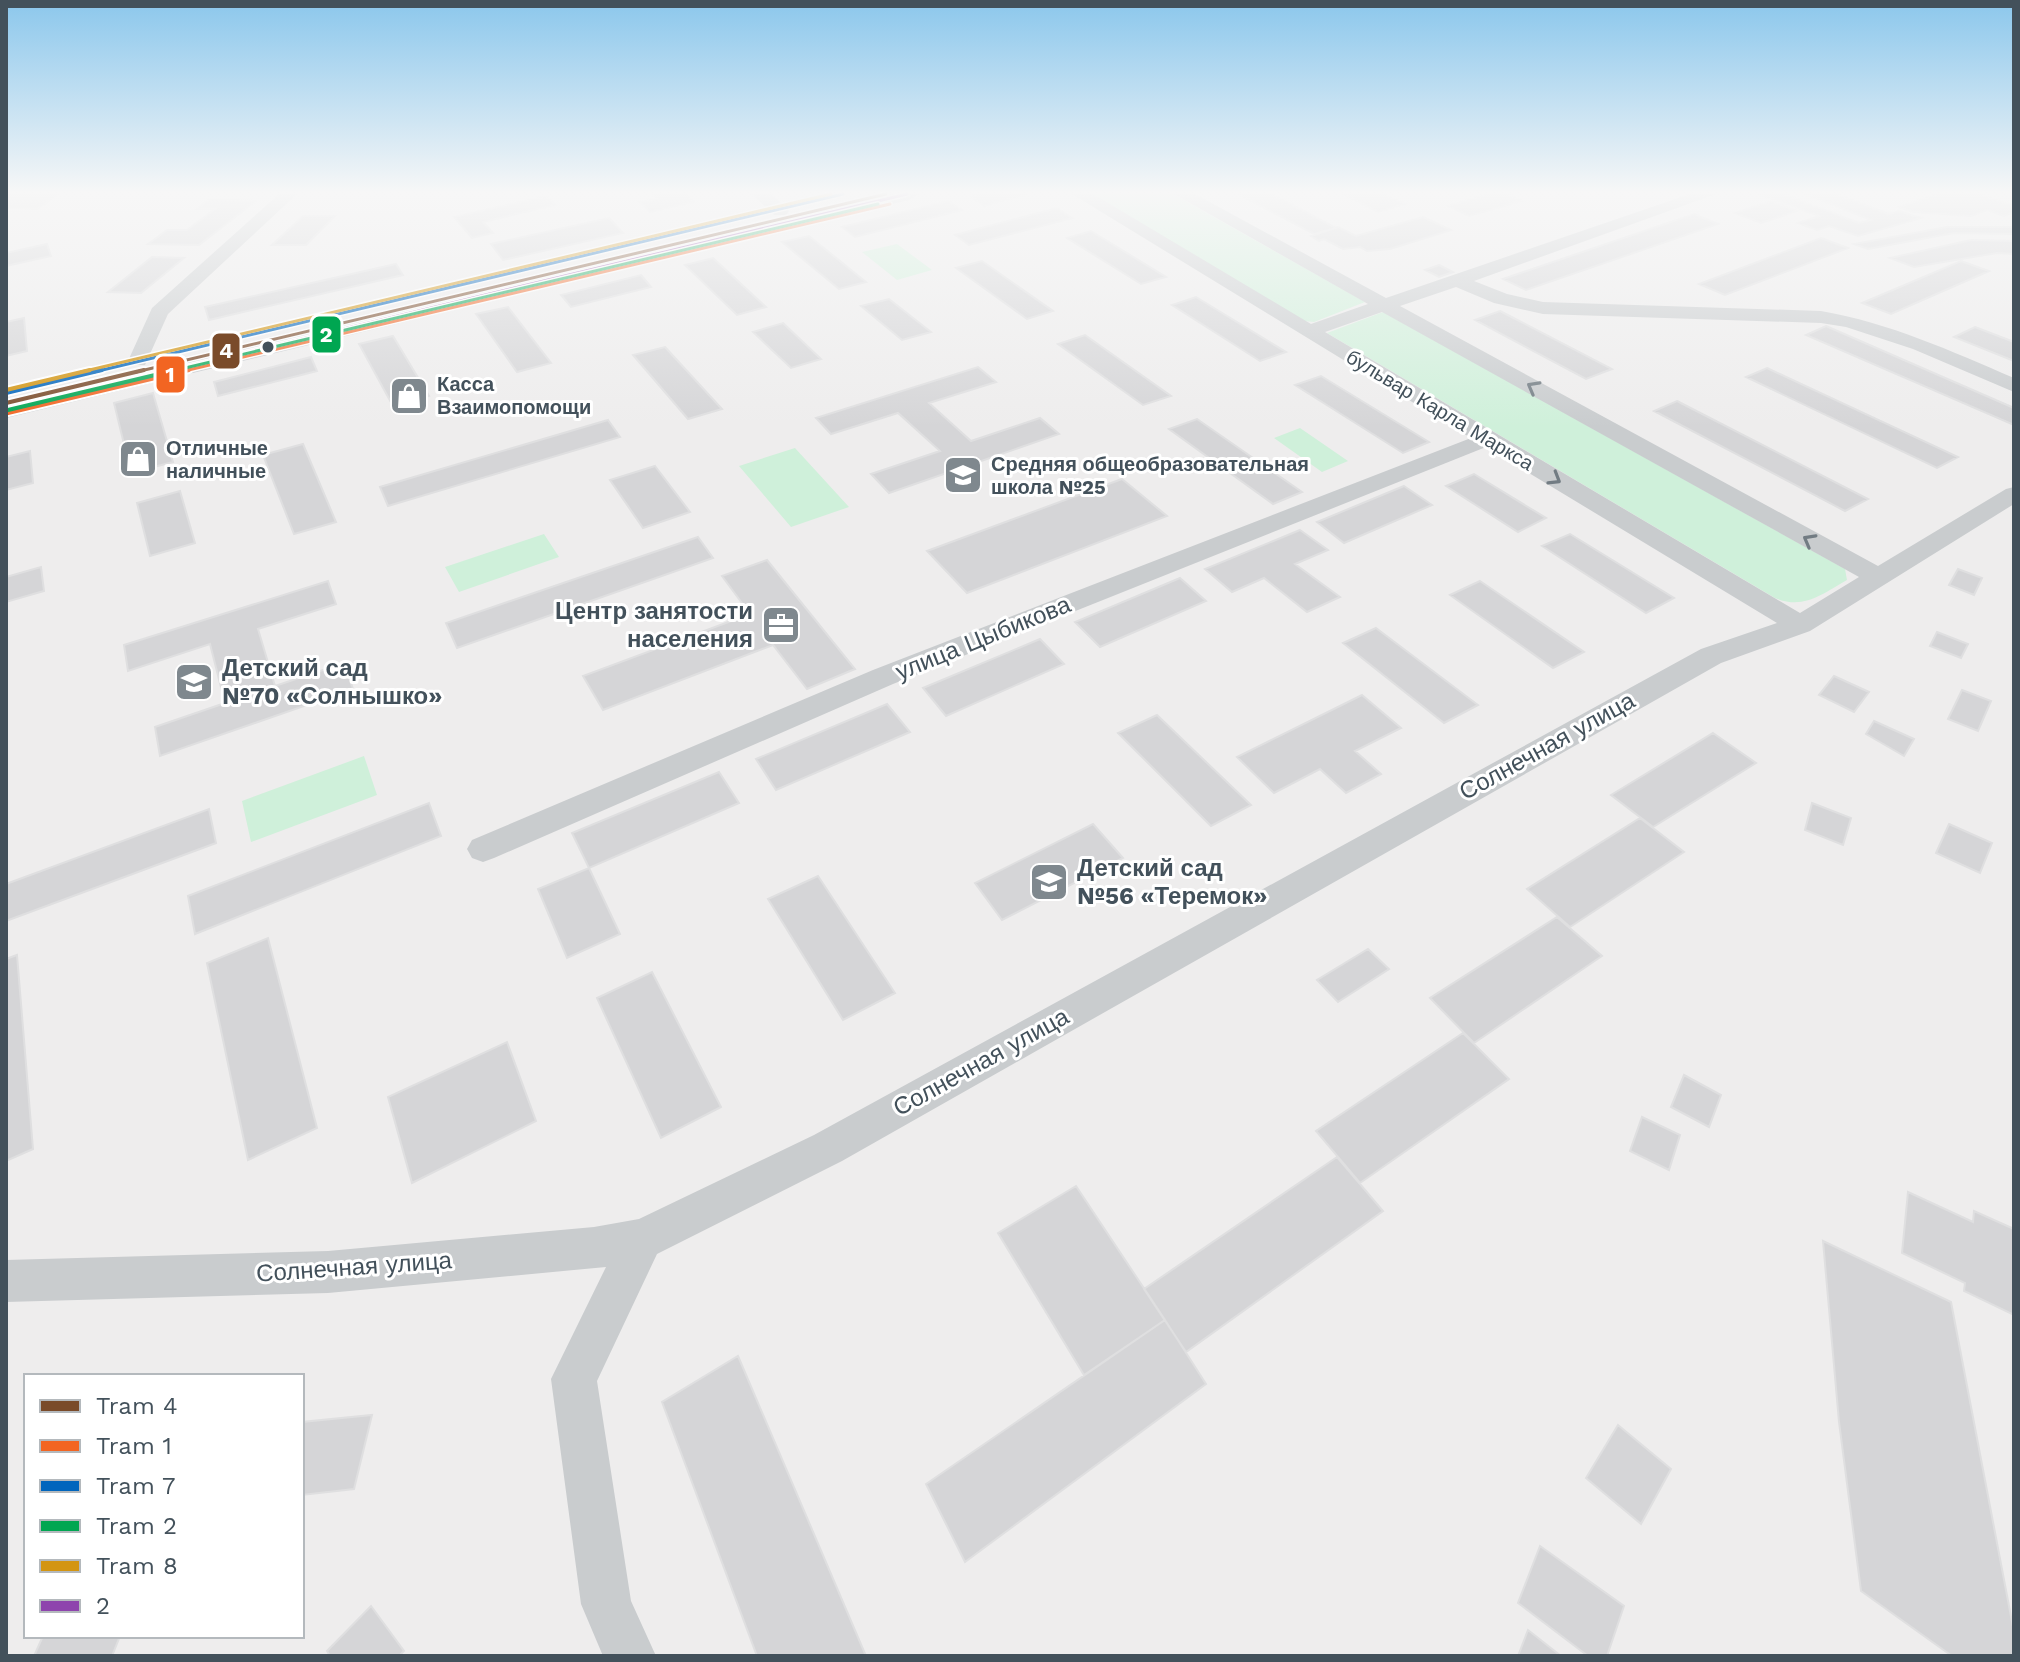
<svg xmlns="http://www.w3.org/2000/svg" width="2020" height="1662" font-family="'Work Sans',sans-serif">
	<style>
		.green { fill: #cff0da }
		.building { fill: #d5d5d7; stroke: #dfdfe0; stroke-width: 2 }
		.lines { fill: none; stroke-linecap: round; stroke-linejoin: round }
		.minor { fill: #c9ccce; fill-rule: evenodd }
		.major { fill: #c4c8cc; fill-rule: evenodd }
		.bus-1-far1-casing { stroke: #fff; stroke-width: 6 }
		.bus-1-casing { stroke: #fff; stroke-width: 8 }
		.bus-1-far1 { stroke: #8e44ad; stroke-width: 3 }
		.bus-1 { stroke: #8e44ad; stroke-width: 4 }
		.tram-1-far1-casing { stroke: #fff; stroke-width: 6 }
		.tram-1-casing { stroke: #fff; stroke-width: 8 }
		.tram-2-far1-casing { stroke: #fff; stroke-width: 6 }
		.tram-2-casing { stroke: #fff; stroke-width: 8 }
		.tram-3-far1-casing { stroke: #fff; stroke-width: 6 }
		.tram-3-casing { stroke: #fff; stroke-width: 8 }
		.tram-4-far1-casing { stroke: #fff; stroke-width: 6 }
		.tram-4-casing { stroke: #fff; stroke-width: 8 }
		.tram-5-far1-casing { stroke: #fff; stroke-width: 6 }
		.tram-5-casing { stroke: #fff; stroke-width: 8 }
		.tram-1-far1 { stroke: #7a4b2a; stroke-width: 3 }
		.tram-1 { stroke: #7a4b2a; stroke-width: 4 }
		.tram-2-far1 { stroke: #f26522; stroke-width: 3 }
		.tram-2 { stroke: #f26522; stroke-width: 4 }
		.tram-3-far1 { stroke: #0065bd; stroke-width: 3 }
		.tram-3 { stroke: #0065bd; stroke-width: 4 }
		.tram-4-far1 { stroke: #00a651; stroke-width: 3 }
		.tram-4 { stroke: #00a651; stroke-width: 4 }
		.tram-5-far1 { stroke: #d39512; stroke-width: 3 }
		.tram-5 { stroke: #d39512; stroke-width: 4 }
		.oneway { stroke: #727c83 }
		.bus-dot { fill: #43515b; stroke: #fff; stroke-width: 3 }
		.labels { text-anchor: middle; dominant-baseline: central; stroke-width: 6; stroke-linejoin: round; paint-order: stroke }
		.far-poi-label { font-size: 20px; font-weight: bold; fill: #43515b; stroke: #fff; text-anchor: start }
		.far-street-label { font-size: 20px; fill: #43515b; stroke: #fff }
		.poi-label { font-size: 24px; font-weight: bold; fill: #43515b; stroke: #fff; text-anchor: start }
		.street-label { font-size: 24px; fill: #43515b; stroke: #fff }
		.line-badge { stroke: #fff; stroke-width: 3 }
		.badge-label { font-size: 22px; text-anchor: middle; font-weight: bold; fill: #fff }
	</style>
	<rect width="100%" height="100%" fill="#eeeded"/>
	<path class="green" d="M 1086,194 L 1173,194 L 1365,302 L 1314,322 L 1304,321 Z
		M 897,244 L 932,270 L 897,280 L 862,252 Z
		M 1383,312 L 1845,569 L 1847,580 C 1822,594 1804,610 1775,598 L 1327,333 Z
		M 1300,428 L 1348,461 L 1322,472 L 1274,438 Z
		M 795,448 L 849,507 L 791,527 L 739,466 Z
		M 544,534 L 559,557 L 459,592 L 445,567 Z
		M 364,756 L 377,795 L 251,842 L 242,801 Z"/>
	<path class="building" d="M 6,194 L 59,194 L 37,209 L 6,208 Z
		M 653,194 L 686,194 L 694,202 L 650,212 L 640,202 L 657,199 Z
		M 977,194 L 1027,194 L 984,206 L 970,196 Z
		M 1238,194 L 1272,194 L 1336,228 L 1314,234 Z
		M 1343,194 L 1384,194 L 1405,204 L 1378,212 Z
		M 1488,194 L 1508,194 L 1522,201 L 1469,216 L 1448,206 Z
		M 1759,194 L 1783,194 L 1859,223 L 1871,220 L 1806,194 L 1836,194 L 1889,214 L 1899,211 L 1921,218 L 1858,236 L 1829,226 L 1817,230 L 1798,223 L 1819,216 Z
		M 1938,194 L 1980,194 L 2014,206 L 2014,212 L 2004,216 L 1987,210 L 1971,216 L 1913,212 L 1899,207 Z
		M 546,196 L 555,205 L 483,222 L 493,233 L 472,238 L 454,217 Z
		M 209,199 L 256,201 L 199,245 L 148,244 L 167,230 L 187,230 L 215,209 L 197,209 Z
		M 948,201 L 962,210 L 855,237 L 842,227 Z
		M 1771,201 L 1797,211 L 1761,223 L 1735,213 Z
		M 1057,208 L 1072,218 L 969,245 L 955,235 Z
		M 1694,214 L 1718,224 L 1526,290 L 1503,279 Z
		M 303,216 L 335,216 L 306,245 L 272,245 Z
		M 1423,217 L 1451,230 L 1390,249 L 1367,251 L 1360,247 L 1343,249 L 1324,239 L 1319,241 L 1311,236 L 1338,227 L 1356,236 Z
		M 609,218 L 623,233 L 503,260 L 491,244 Z
		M 1947,227 L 2014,227 L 2014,234 L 1954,233 L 1868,249 L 1854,244 Z
		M 1091,231 L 1166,277 L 1141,284 L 1067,238 Z
		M 809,236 L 866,282 L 839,289 L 782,242 Z
		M 1821,238 L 1848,248 L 1725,295 L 1699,284 Z
		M 1971,240 L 2014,241 L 2014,254 L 1997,253 L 1914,267 L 1890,258 Z
		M 47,244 L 51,256 L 6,266 L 6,253 Z
		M 152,257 L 184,258 L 141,293 L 108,292 Z
		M 713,258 L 766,307 L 737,315 L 685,265 Z
		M 982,261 L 1053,311 L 1027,319 L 956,268 Z
		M 1961,261 L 1989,271 L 1891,314 L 1862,303 Z
		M 396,264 L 403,275 L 209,320 L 205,307 Z
		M 1439,265 L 1453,272 L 1439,277 L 1425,270 Z
		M 641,275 L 651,287 L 571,307 L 561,295 Z
		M 1196,297 L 1286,352 L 1260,361 L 1172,305 Z
		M 889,299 L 931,332 L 902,340 L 861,306 Z
		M 508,307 L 551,363 L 517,372 L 476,314 Z
		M 1500,311 L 1612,369 L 1586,379 L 1475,320 Z
		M 24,318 L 27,351 L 6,356 L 6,322 Z
		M 783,323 L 821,359 L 791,368 L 753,332 Z
		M 1826,326 L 2014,408 L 2014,425 L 1806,335 Z
		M 1975,327 L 2014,342 L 2014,361 L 1954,337 Z
		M 1085,335 L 1171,396 L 1143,405 L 1058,344 Z
		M 393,336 L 429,396 L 393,406 L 359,344 Z
		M 665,347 L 722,409 L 688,419 L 633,355 Z
		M 311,357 L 317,371 L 218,396 L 214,382 Z
		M 978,367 L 996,382 L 929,403 L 971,441 L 1040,418 L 1059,434 L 889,493 L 871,474 L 940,451 L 898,413 L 831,434 L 816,418 Z
		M 1767,368 L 1958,457 L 1937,468 L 1746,377 Z
		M 1321,376 L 1429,442 L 1403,453 L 1295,385 Z
		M 153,393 L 173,462 L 131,473 L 114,403 Z
		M 1677,401 L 1868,499 L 1845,511 L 1654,411 Z
		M 1197,419 L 1302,492 L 1273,504 L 1169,429 Z
		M 608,420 L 620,437 L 388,506 L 380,487 Z
		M 303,444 L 336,522 L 294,534 L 263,455 Z
		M 30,451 L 33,483 L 6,490 L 6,457 Z
		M 655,466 L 690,512 L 643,528 L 610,480 Z
		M 1474,474 L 1546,518 L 1518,532 L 1446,486 Z
		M 1122,479 L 1167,516 L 967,593 L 927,551 Z
		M 1404,486 L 1432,505 L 1344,543 L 1317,522 Z
		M 180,491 L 195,543 L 150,556 L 137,503 Z
		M 1300,530 L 1328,550 L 1295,564 L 1340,597 L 1307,612 L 1264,578 L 1232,592 L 1205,569 Z
		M 1570,534 L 1674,598 L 1646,613 L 1542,546 Z
		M 698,537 L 713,558 L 457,648 L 446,623 Z
		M 767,560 L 855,669 L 807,689 L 773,645 L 603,710 L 583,676 L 750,614 L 722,576 Z
		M 41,567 L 44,591 L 6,602 L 6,577 Z
		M 1958,569 L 1982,578 L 1974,595 L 1949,585 Z
		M 1180,578 L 1206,601 L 1100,647 L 1075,622 Z
		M 328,581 L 336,604 L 258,629 L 275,686 L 344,663 L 353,689 L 160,756 L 155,727 L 225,703 L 210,644 L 128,671 L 124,645 Z
		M 1480,581 L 1584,652 L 1553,668 L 1450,595 Z
		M 1376,628 L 1478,705 L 1444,723 L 1343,643 Z
		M 1937,632 L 1968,644 L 1961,658 L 1930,646 Z
		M 1040,639 L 1064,664 L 946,716 L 923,688 Z
		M 1834,676 L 1869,692 L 1854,712 L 1819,695 Z
		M 1962,690 L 1991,701 L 1978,731 L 1948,719 Z
		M 1362,695 L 1401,728 L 1355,751 L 1381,774 L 1346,793 L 1320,769 L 1274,793 L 1237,757 Z
		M 887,704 L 910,732 L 776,790 L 756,759 Z
		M 1157,715 L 1251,805 L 1211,826 L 1118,733 Z
		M 1874,721 L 1914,739 L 1904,756 L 1866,734 Z
		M 1713,733 L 1756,763 L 1653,827 L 1611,795 Z
		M 719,772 L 739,803 L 589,868 L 572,833 Z
		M 429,803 L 441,836 L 195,934 L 188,896 Z
		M 1812,803 L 1851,818 L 1843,845 L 1805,830 Z
		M 209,809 L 216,843 L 6,921 L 6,884 Z
		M 1640,818 L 1684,852 L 1570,927 L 1527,889 Z
		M 1093,824 L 1123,858 L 1002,920 L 975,883 Z
		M 1949,824 L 1992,843 L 1980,873 L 1936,853 Z
		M 589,868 L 620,934 L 567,958 L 538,889 Z
		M 818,876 L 895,993 L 843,1020 L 768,899 Z
		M 1557,917 L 1602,956 L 1474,1043 L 1430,998 Z
		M 268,938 L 317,1128 L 248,1160 L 207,963 Z
		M 1368,949 L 1389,969 L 1338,1002 L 1317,980 Z
		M 17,955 L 33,1149 L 6,1161 L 6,959 Z
		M 652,972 L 721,1107 L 661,1138 L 597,998 Z
		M 1463,1033 L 1509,1079 L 1360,1183 L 1316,1131 Z
		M 507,1042 L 536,1121 L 412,1183 L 388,1097 Z
		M 1684,1075 L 1721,1095 L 1709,1127 L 1671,1107 Z
		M 1642,1117 L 1680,1135 L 1669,1170 L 1630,1151 Z
		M 1337,1157 L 1383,1211 L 1186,1352 L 1144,1289 Z
		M 1076,1186 L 1165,1320 L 1084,1375 L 998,1233 Z
		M 1908,1192 L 1973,1222 L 1974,1211 L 2014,1229 L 2014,1315 L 1964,1291 L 1965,1283 L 1902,1253 Z
		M 1823,1241 L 1951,1302 L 2014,1632 L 2014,1656 L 1952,1656 L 1861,1591 L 1839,1422 Z
		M 1165,1320 L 1206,1384 L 965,1562 L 926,1484 Z
		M 738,1356 L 866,1656 L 757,1656 L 662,1402 Z
		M 372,1415 L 354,1489 L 302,1495 L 302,1422 Z
		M 1618,1425 L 1671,1469 L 1641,1524 L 1586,1478 Z
		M 1540,1546 L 1624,1606 L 1607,1656 L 1588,1656 L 1518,1603 Z
		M 371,1606 L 404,1651 L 399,1656 L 330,1656 L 327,1651 Z
		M 1528,1630 L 1561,1656 L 1518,1656 Z
		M 43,1636 L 120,1636 L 112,1656 L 34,1656 Z"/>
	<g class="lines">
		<path class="minor" d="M 279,194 L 297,194 L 168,314 L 145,365 L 131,365 L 128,361 L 152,308 Z
			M 752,194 L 771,194 L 789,211 L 786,215 L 774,215 Z
			M 1072,194 L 1093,194 L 1311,324 L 1368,304 L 1174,194 L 1195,194 L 1386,298 L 1690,194 L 1716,194 L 1474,281 L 1507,294 L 1543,302 L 1821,311 C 1890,323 1951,351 2014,378 L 2014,392 L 1913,349 L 1846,327 L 1821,323 L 1543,314 L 1494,303 L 1456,287 L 1400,306 L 1878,566 L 2006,489 L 2014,487 L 2014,504 L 1810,631 L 1721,663 L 842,1161 L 657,1254 L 597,1381 L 631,1601 L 656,1656 L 603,1656 L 581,1604 L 551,1379 L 606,1267 L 328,1293 L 6,1302 L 6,1260 L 328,1251 L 594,1227 L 639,1219 L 814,1135 L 1701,649 L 1777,623 L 1486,447 L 893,684 L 494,858 L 483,862 L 472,858 L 467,849 L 472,840 L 873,670 L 1471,438 ZM 1382,312 L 1859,577 L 1800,613 L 1325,332 Z"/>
		<path class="major" d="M 881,194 L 919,194 L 909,200 L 6,418 L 6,402 Z"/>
		<g class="bus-1-far1-casing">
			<path id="bus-1-far1" d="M 164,372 L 907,194"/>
		</g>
		<g class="bus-1-casing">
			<path id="bus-1" d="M 6,410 L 172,370"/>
		</g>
		<use href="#bus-1-far1" class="bus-1-far1"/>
		<use href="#bus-1" class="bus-1"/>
		<g class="tram-1-far1-casing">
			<path id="tram-1-far1" d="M 136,372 L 886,194"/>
		</g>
		<g class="tram-1-casing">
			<path id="tram-1" d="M 6,403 L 144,370"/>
		</g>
		<g class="tram-2-far1-casing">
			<path id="tram-2-far1" d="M 180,372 L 890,204"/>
		</g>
		<g class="tram-2-casing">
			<path id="tram-2" d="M 8,413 L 189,370"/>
		</g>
		<g class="tram-3-far1-casing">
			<path id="tram-3-far1" d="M 94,372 L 843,194"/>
		</g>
		<g class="tram-3-casing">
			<path id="tram-3" d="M 6,393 L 102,370"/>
		</g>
		<g class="tram-4-far1-casing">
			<path id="tram-4-far1" d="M 168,372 L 878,204"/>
		</g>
		<g class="tram-4-casing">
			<path id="tram-4" d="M 8,410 L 176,370"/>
		</g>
		<g class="tram-5-far1-casing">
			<path id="tram-5-far1" d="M 81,372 L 831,194"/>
		</g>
		<g class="tram-5-casing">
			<path id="tram-5" d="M 6,390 L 90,370"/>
		</g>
		<use href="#tram-1-far1" class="tram-1-far1"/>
		<use href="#tram-1" class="tram-1"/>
		<use href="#tram-2-far1" class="tram-2-far1"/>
		<use href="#tram-2" class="tram-2"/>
		<use href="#tram-3-far1" class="tram-3-far1"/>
		<use href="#tram-3" class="tram-3"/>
		<use href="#tram-4-far1" class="tram-4-far1"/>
		<use href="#tram-4" class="tram-4"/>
		<use href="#tram-5-far1" class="tram-5-far1"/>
		<use href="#tram-5" class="tram-5"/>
	</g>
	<defs><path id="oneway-chevron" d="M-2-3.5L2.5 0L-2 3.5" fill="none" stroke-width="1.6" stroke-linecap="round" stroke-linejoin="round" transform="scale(2)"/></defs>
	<g class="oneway">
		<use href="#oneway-chevron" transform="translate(1533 387) rotate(-151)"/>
		<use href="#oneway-chevron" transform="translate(1555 479) rotate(31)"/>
		<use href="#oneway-chevron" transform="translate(1809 540) rotate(-151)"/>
	</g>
	<linearGradient id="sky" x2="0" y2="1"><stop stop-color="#8bc7ec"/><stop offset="0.45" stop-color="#f7f7f7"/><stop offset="1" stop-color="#f7f7f7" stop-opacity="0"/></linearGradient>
	<rect width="2020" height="427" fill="url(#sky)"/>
	<defs>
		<g id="shop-square" transform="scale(2)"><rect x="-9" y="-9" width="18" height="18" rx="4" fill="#7f888e" stroke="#fff"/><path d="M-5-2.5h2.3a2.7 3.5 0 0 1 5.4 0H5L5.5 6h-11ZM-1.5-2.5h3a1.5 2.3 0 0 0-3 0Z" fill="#fff"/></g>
		<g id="school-square" transform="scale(2)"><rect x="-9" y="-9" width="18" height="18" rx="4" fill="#7f888e" stroke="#fff"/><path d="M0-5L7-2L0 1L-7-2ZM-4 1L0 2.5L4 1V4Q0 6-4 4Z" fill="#fff"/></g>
		<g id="office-square" transform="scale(2)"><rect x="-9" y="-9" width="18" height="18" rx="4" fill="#7f888e" stroke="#fff"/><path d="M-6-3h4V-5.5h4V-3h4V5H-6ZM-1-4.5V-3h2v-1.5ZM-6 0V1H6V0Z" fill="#fff"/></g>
	</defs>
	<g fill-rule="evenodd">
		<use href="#shop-square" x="409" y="396"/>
		<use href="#shop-square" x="138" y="459"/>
		<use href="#school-square" x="963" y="475"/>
		<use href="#office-square" x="781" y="625"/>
		<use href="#school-square" x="194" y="682"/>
		<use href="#school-square" x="1049" y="882"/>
	</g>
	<circle class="bus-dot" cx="268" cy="347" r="7"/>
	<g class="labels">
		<g class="far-poi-label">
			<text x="437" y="384">Касса<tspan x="437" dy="23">Взаимопомощи</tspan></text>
			<text x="166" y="448">Отличные<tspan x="166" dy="23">наличные</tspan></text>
			<text x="991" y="464">Средняя общеобразовательная<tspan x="991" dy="23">школа №25</tspan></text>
		</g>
		<g class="far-street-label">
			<text transform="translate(1440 410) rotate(31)">бульвар Карла Маркса</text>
		</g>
		<g class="poi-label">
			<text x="753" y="611" text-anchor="end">Центр занятости<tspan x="753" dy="28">населения</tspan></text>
			<text x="222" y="668">Детский сад<tspan x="222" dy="28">№70 «Солнышко»</tspan></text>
			<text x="1077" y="868">Детский сад<tspan x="1077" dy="28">№56 «Теремок»</tspan></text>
		</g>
		<g class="street-label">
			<text transform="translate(983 638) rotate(-22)">улица Цыбикова</text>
			<text transform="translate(1547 746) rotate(-29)">Солнечная улица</text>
			<text transform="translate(981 1062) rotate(-29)">Солнечная улица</text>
			<text transform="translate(354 1267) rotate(-4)">Солнечная улица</text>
		</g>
	</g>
	<g class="line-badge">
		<rect x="311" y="315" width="31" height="39" rx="8" fill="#00a651"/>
		<rect x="211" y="332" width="30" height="38" rx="8" fill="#7a4b2a"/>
		<rect x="155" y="355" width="31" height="39" rx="8" fill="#f26522"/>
	</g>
	<g class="badge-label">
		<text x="326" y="342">2</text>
		<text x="226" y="358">4</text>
		<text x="170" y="382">1</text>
	</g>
	<rect width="2020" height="1662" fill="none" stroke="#43515b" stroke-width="16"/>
	<rect x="24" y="1374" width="280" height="264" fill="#ffffff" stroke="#b4b9bd" stroke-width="2"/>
	<rect x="40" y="1400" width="40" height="12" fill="#7a4b2a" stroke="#b4b9bd" stroke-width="2"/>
	<text x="96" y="1414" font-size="24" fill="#43515b">Tram 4</text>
	<rect x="40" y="1440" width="40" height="12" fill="#f26522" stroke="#b4b9bd" stroke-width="2"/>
	<text x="96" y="1454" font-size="24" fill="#43515b">Tram 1</text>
	<rect x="40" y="1480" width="40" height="12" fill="#0065bd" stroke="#b4b9bd" stroke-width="2"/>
	<text x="96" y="1494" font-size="24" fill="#43515b">Tram 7</text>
	<rect x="40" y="1520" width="40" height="12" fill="#00a651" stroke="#b4b9bd" stroke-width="2"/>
	<text x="96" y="1534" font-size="24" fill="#43515b">Tram 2</text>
	<rect x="40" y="1560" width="40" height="12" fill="#d39512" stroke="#b4b9bd" stroke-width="2"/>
	<text x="96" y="1574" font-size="24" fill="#43515b">Tram 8</text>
	<rect x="40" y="1600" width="40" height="12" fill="#8e44ad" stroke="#b4b9bd" stroke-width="2"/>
	<text x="96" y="1614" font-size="24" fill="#43515b">2</text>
</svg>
